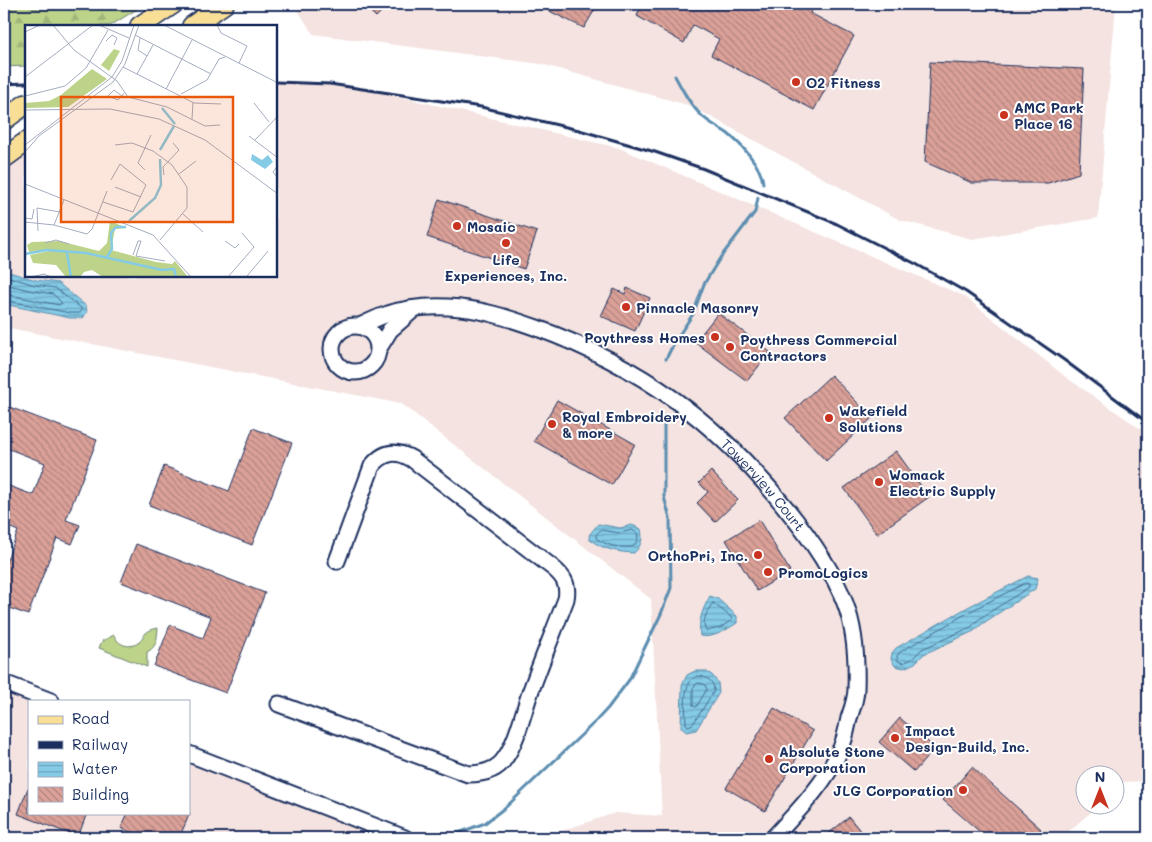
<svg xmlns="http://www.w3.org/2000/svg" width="1152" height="842" font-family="Mali,sans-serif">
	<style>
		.built { fill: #f4e3e0 }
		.grass { fill: #bcd389; stroke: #6c8174 }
		.forest { fill: url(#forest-firs); stroke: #6c8174 }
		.water { fill: url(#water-rules); stroke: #5b8db0 }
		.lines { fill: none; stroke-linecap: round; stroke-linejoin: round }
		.shore { stroke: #456d94; stroke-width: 1 }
		.stream { stroke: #5b8db0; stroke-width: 3 }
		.building { fill: url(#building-back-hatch); stroke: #1b2f5e }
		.minor-casing { stroke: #1b2f5e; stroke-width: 19 }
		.major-casing { stroke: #1b2f5e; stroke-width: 22 }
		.minor { stroke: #fff; stroke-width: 15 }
		.major { stroke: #f9df96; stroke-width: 19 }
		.rail { stroke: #1b2f5e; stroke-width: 3 }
		.poi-dot { fill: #c8321e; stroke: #fff; stroke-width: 2 }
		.labels { text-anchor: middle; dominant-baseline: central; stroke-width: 4; stroke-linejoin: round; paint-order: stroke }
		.poi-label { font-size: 14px; font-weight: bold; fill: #1b2f5e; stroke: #fff; text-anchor: start }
		.street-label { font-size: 14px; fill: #1b2f5e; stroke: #fff }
		.inset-river { fill: none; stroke: #85cbe6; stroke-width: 2.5 }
		.inset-road { fill: none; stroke: #a4acbf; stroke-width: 1 }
		.view { fill: #e8590c; fill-opacity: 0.15; stroke: #e8590c; stroke-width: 2.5 }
		.inset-edge { fill: none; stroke: #1b2f5e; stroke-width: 2.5 }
	</style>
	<defs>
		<pattern id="forest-firs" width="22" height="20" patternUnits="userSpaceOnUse" patternTransform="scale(1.25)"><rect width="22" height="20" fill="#bcd389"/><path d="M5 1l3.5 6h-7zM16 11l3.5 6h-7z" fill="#a1b579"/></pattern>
		<pattern id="water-rules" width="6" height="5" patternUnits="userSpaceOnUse" patternTransform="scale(1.25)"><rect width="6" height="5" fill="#85cbe6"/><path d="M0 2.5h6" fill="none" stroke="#6ca5be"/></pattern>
		<pattern id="building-back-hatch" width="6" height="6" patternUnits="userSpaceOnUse" patternTransform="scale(1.25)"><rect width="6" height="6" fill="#dba198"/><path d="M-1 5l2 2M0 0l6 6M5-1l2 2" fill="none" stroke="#b1847f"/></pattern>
	</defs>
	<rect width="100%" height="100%" fill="#fff"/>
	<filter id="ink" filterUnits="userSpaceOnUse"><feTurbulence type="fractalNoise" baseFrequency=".02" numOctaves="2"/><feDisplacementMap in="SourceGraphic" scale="10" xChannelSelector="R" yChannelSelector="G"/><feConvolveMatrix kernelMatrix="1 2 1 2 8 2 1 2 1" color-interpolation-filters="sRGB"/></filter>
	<g filter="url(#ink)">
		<path class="built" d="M 294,4 L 1116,4 L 1098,218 L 972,239 L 900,220 L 691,106 L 541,64 L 313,34 Z
			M 276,81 L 353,86 L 619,148 L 964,296 L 1067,378 L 1148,434 L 1148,781 L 1124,782 L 1115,790 L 1114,774 L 1084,774 L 1084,804 L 1099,805 L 1061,838 L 540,838 L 615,813 L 662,816 L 651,599 L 402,404 L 4,327 L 4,145 L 26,131 L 26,276 L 276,276 Z
			M 4,691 L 31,701 L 29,701 L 29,813 L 189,813 L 189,760 L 399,838 L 4,838 Z"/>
		<path class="grass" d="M 158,628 C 157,639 157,647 147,652 L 147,667 L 99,648 L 102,641 L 114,635 C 118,645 129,649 138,643 C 141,640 143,636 146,633 C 149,630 154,629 158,628 Z"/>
		<path class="forest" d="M 4,4 L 145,4 L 110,26 L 26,26 L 26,66 L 4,67 Z"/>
		<path class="water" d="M 9,272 L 36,280 L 58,283 L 86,306 L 87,312 L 83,318 L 70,318 L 4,304 L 4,273 Z
			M 598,524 L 620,528 L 632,525 L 641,529 C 643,539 642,545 634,553 C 617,552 605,550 590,540 L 589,535 Z
			M 1028,576 L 1038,578 L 1035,589 L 982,624 L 974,631 L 924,654 L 915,663 L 904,668 L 895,666 L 891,659 L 892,653 L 896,648 L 968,607 Z
			M 710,596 L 718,599 L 737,616 L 737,623 C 726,630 713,639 700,636 C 698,621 702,610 710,596 Z
			M 695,671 L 705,671 L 712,675 L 718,683 L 719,693 L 696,730 L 686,732 L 681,727 L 682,685 L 687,675 Z"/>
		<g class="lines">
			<path class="shore" d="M 4,277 L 9,277 L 35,285 L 55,288 L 81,308 L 82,310 L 80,313 L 70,313 L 4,300
				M 4,284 L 34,291 L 53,294 L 62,303 L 59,305 L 4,294
				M 601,530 L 620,533 L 632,530 L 637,533 C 639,538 637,544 632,547 C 619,548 607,546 596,538 L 596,535 Z
				M 1026,583 L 1029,584 L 1029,587 L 979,619 L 971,627 L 922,649 L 912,659 L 903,663 L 898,661 L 897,656 L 900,652 L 971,611 Z
				M 713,603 L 731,617 L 732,620 L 720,628 L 706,631 C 701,623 707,610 713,603 Z
				M 697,676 C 707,676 714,681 714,691 L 693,724 L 688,726 L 686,724 C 686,709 681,683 697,676 Z
				M 698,683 L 704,684 L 707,689 L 697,706 L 695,707 L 693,705 L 693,688 Z"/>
			<path class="stream" d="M 675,76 C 682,89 690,105 701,115 C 709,123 718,127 727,133 C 741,144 761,165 763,183
				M 666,359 L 675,341 L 693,314 L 704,284 L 720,258 L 755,212 L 758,198
				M 456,834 L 485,823 L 507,806 L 596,721 L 608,708 L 629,680 L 661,614 L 671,588 L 670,518 L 664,497 L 664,416"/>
		</g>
		<path class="building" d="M 362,4 L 389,4 L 376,17 Z
			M 535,4 L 598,4 L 584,28 Z
			M 642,4 L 806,4 L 813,7 L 810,13 L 854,36 L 814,110 L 711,55 L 719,39 L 693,25 L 684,43 L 637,16 Z
			M 930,62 L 1084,69 L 1079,173 L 1048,183 L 972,183 L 925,162 Z
			M 439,199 L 537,232 L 524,269 L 427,237 Z
			M 627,288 L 650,298 L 635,331 L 601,316 L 614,289 L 625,294 Z
			M 718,313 L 770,352 L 747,381 L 695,342 Z
			M 831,375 L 872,418 L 826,461 L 785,418 Z
			M 557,400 L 635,444 L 612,485 L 534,441 Z
			M 4,405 L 97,440 L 66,520 L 80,525 L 72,544 L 57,538 L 28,615 L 4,606 L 4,568 L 18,531 L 4,525 L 4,484 L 33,495 L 45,463 L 4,447 Z
			M 253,428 L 292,443 L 252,545 L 149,505 L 164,466 L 229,491 Z
			M 896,451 L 929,497 L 877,534 L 844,488 Z
			M 711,471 L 738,500 L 715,522 L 697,503 L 708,492 L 699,483 Z
			M 759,520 L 790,571 L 757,591 L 726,540 Z
			M 136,544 L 265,593 L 226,693 L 154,666 L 170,625 L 203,638 L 211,617 L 121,582 Z
			M 774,708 L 813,731 L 765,811 L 726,788 Z
			M 900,718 L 935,748 L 914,772 L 879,742 Z
			M 972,767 L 1041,829 L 1033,838 L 987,838 L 943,800 Z
			M 28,788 L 29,813 L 87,813 L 78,837 L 18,814 Z
			M 128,813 L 190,813 L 179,838 L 145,838 L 121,828 Z
			M 849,817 L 866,838 L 823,838 Z"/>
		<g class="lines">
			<g class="minor-casing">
				<g id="minor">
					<circle cx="355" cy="349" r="23"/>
					<path id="s1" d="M 360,326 C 369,322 378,317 388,314 C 406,308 429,306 448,307 C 478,308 509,318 537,328 C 641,366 716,421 785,507 C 808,535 832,568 845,603 C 855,629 857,661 856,689 C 856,699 852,709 849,718 C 847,728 845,739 841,748 C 826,783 798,811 773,838"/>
					<path d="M 379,348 L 390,330 L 414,309"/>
					<path d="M 4,683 L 51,701"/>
					<path d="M 279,704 L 468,774 C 482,774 497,771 505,758 C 517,741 523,713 530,693 C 541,662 554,631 566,599 C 569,584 563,576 552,567 L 412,459 C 397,450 384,451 372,466 L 337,561"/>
					<path d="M 189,754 L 405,838"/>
				</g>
			</g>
			<g class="major-casing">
				<path id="major" d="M 140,26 L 173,4
					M 192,26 L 224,4
					M 4,120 L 26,104
					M 4,158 L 26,142"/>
			</g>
			<use href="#minor" class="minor"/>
			<use href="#major" class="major"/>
			<path class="rail" d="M 276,82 L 330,84 L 481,107 L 579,130 L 655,152 L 704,169 L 837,224 L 916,264 L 966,292 L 1064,360 L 1148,423
				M 4,84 L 26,83"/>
		</g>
	</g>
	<g class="poi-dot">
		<circle cx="796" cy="82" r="5"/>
		<circle cx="1004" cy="115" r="5"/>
		<circle cx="457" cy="226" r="5"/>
		<circle cx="506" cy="243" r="5"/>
		<circle cx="626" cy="307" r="5"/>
		<circle cx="715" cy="337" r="5"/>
		<circle cx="730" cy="347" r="5"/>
		<circle cx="829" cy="418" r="5"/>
		<circle cx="552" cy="424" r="5"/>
		<circle cx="879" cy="482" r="5"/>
		<circle cx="758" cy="555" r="5"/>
		<circle cx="768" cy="572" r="5"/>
		<circle cx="895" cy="738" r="5"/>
		<circle cx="769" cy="759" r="5"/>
		<circle cx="963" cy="790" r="5"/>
	</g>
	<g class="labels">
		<g class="poi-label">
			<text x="806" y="82">O2 Fitness</text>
			<text x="1014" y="107">AMC Park<tspan x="1014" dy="16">Place 16</tspan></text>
			<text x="467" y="226">Mosaic</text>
			<text x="506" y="259" text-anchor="middle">Life<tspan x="506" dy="16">Experiences, Inc.</tspan></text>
			<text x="636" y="307">Pinnacle Masonry</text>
			<text x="705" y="337" text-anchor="end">Poythress Homes</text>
			<text x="740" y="339">Poythress Commercial<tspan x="740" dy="16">Contractors</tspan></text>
			<text x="839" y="410">Wakefield<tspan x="839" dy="16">Solutions</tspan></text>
			<text x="562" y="416">Royal Embroidery<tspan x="562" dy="16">&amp; more</tspan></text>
			<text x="889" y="474">Womack<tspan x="889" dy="16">Electric Supply</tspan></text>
			<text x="748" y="555" text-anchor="end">OrthoPri, Inc.</text>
			<text x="778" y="572">PromoLogics</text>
			<text x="905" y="730">Impact<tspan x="905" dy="16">Design-Build, Inc.</tspan></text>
			<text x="779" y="751">Absolute Stone<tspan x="779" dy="16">Corporation</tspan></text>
			<text x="953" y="790" text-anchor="end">JLG Corporation</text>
		</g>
		<g class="street-label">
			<text stroke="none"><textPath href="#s1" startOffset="462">Towerview Court</textPath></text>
		</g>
	</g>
	<g transform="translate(25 25)">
		<rect width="252" height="252" fill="#fff"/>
		<path d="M 89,24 L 95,26 L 84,46 L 76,40 ZM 67,44 L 82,54 L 43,82 L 0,83 L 0,78 L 24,76 L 36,70 ZM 85,196 L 102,203 L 90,204 L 86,225 L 131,237 L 147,239 L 150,236 L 163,252 L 78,252 L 67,245 L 59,247 L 55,252 L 41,252 L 31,240 L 8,238 L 5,230 L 29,225 L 4,227 L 2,220 L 7,217 L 34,216 L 74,226 L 82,218 Z" fill="#bcd389"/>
		<path d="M 227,129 L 237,135 L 243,130 L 248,137 L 240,144 L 226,135 Z" fill="#85cbe6"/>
		<path class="inset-river" d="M 137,83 L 150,99M 135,125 L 149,101M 104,196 L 130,173 L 136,160 L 135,134M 42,228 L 46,252M 0,229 L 22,225 L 61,228 L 137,245 L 149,244 L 151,252M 82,232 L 87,224 L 86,208 L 91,202 L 101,202"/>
		<path class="inset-road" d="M 28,0 L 49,25 L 92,56 L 103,72 L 142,82 L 180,101 L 195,100M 74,0 L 104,13M 139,0 L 253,58M 192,0 L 196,8 L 222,21 L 214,38M 0,7 L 15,0M 110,10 L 186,49M 115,13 L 113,25 L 122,31M 81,16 L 87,10 L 92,13 L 89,20M 98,42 L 169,78 L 196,79M 112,49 L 128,20M 0,52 L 68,0M 141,64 L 167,15M 156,69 L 182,55 L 194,34 L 200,32M 0,71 L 40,61 L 61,43 L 83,5M 97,71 L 93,75 L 83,71 L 89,65 L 97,71 L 99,68M 229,78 L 244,97M 0,85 L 85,84 L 134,94 L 180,115 L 253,169M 167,94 L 168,77M 224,111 L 253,133M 230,115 L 253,91M 0,120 L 87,52 L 97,36 L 109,0M 90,120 L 107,118 L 128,126 L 147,140 L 162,162 L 162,183 L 135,215M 0,127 L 14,111 L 88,57 L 100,39 L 114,0M 253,140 L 248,147 L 253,153M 120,145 L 113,138 L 126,110M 154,149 L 171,136M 139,150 L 138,142 L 154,125 L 148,118M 0,159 L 128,210 L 166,252M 90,162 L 116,172M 78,177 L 108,187 L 121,160 L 95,139 L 86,155M 158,189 L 178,207M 0,193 L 7,194 L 9,184M 0,197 L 29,200 L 62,209 L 67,204 L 82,166M 29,200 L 39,175M 13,206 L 12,183 L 35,187M 200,216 L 210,223 L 214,219M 20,218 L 31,215 L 44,219M 108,230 L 113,216 L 116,216 L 111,231 L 140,236M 222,251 L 243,226M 6,252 L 19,249 L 26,252M 203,252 L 229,222 L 217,208"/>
		<path class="view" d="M 36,72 L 208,72 L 208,197 L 36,197 Z"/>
		<rect width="252" height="252" class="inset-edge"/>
	</g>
	<rect width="1152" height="842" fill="none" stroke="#fff" stroke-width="20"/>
	<rect x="10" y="10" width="1132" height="822" fill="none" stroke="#1b2f5e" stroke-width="2" filter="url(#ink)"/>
	<rect x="28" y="700" width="162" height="115" fill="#ffffff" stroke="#a4acbf"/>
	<rect x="38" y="716" width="25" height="8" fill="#f9df96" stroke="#a4acbf"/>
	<text x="72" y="724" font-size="15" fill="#1b2f5e">Road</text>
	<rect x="38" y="741" width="25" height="8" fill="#1b2f5e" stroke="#a4acbf"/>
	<text x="72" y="750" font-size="15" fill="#1b2f5e">Railway</text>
	<rect x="38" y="762" width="25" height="15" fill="url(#water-rules)" stroke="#a4acbf"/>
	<text x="72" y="774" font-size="15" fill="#1b2f5e">Water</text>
	<rect x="38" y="787" width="25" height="15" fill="url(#building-back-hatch)" stroke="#a4acbf"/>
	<text x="72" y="800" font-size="15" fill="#1b2f5e">Building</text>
	<g transform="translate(1100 790)"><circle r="24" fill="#ffffff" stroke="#a4acbf"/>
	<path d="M0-4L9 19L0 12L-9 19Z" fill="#c8321e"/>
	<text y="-8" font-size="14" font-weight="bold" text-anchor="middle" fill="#1b2f5e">N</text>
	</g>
</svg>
